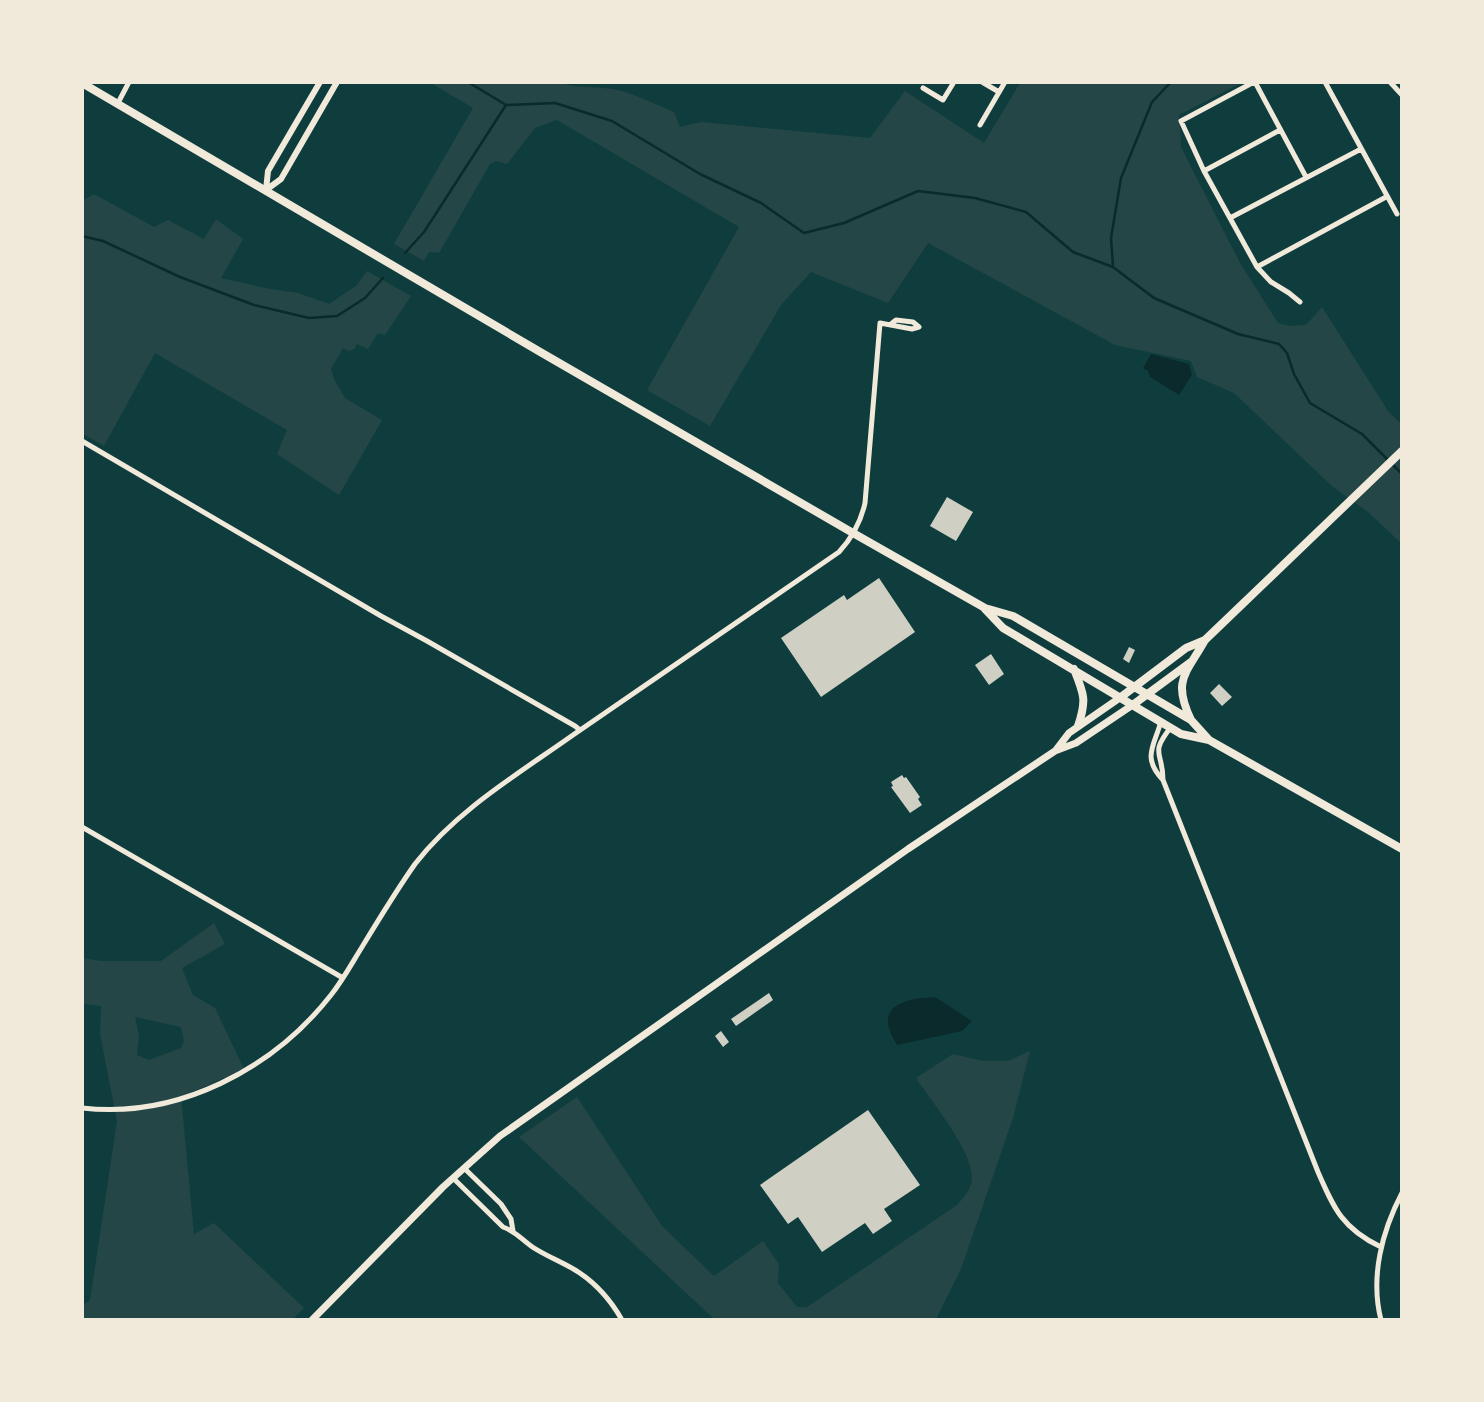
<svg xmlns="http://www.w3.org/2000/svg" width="1484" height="1402" font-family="'Alegreya Sans',sans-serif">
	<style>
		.green { fill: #244646; fill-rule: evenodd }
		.water { fill: #0a2a2b }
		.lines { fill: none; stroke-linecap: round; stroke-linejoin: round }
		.stream { stroke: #0a2a2b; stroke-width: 2.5 }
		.building { fill: #cfcfc3 }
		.minor { stroke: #f1e9da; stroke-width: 5 }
		.tertiary { stroke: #f1e9da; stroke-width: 6 }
		.secondary { stroke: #f1e9da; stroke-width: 7 }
		.primary { stroke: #f1e9da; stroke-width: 8 }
	</style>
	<rect width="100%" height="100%" fill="#0f3d3e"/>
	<path class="green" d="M 559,82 C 577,89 595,86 613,89 C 634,93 654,104 674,112 L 680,127 L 701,122 L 870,138 L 905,91 L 984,143 L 1020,83 L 1241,83 L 1179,115 L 1181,147 L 1240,263 L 1278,323 L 1290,326 L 1306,325 L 1322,307 L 1388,411 L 1401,424 L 1401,543 L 1368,512 L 1333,487 L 1234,393 L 1197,377 L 1191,361 L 1115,345 L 928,243 L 888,303 L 811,272 L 781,305 L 710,426 L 647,390 L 739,227 L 557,120 L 535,128 L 507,164 L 496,161 L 490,164 L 439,253 L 429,252 L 424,261 L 394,244 L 473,108 L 431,83 Z
		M 94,194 L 154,227 L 168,220 L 204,239 L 216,219 L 243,239 L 221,278 L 270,289 L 298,293 L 329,304 L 356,286 L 367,271 L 411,296 L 385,335 L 378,333 L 368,349 L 357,344 L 354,349 L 349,351 L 343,348 L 331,369 L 334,379 L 345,398 L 382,420 L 339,495 L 277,454 L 287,430 L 155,353 L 104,446 L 83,434 L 82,201 Z
		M 214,923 L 225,944 L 182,968 L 193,995 L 215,1008 L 244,1069 L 204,1087 L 181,1096 L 194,1234 L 214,1223 L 304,1308 L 293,1319 L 83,1319 L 83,1305 L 90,1300 L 117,1121 L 100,1034 L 101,1006 L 83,1004 L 82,958 L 101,961 L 161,961 ZM 135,1017 L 181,1027 L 184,1041 L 181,1048 L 149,1060 L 137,1055 L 139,1035 Z
		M 1030,1051 L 1013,1118 L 961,1269 L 936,1319 L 714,1319 L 519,1137 L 577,1097 L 662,1226 L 714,1276 L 763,1241 L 779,1264 L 778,1283 L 797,1307 L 807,1307 L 957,1205 C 963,1198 972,1189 972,1179 C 973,1151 932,1102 916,1078 L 953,1054 L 983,1061 L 1008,1061 Z"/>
	<path class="water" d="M 1151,354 L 1189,364 L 1192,375 L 1179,395 L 1150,377 L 1148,371 L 1143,368 Z
		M 935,997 L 972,1021 L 962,1031 L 897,1045 C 894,1039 888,1030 888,1023 C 886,1000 919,998 935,997 Z"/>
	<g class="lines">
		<path class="stream" d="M 468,82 L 506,105
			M 82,236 L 103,241 L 180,277 L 254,305 L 309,318 L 337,316 L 365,298 L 383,278
			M 405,253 L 424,232 L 506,105 L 555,103 L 612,121 L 700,174 L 761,203 L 804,233 L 844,223 L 918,191 L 975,198 L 1026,212 L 1073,252 L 1113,267 L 1154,298 L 1238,334 L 1279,344 L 1287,353 L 1294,374 L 1310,403 L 1362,434 L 1402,474
			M 1113,266 L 1111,238 L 1121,178 L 1152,102 L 1171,82"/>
	</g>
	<path class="building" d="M 947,497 L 973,512 L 956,541 L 930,526 Z
		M 879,578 L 915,632 L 821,697 L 781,638 L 844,595 L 847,600 Z
		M 1129,647 L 1135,650 L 1129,663 L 1123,659 Z
		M 991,654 L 1004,674 L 989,685 L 975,665 Z
		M 1219,684 L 1232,697 L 1222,706 L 1210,693 Z
		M 902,775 L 904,778 L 906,777 L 920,797 L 918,799 L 922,805 L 910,813 L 891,787 L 893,786 L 891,782 Z
		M 769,993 L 773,1000 L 736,1026 L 731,1019 Z
		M 721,1031 L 729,1042 L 723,1047 L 715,1036 Z
		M 868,1110 L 920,1185 L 884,1209 L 892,1221 L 873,1234 L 865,1223 L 822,1252 L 798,1217 L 788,1224 L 760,1185 Z"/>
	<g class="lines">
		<path class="minor" d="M 982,82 L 999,92
			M 1254,82 L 1181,121 L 1204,171 L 1257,267 L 1271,282 L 1289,293 L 1300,302
			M 1255,82 L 1306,177
			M 1325,82 L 1397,214
			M 1390,82 L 1402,95
			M 923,88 L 943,100 L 954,82
			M 118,103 L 129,82
			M 980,125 L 1005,82
			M 1204,171 L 1280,130
			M 1230,218 L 1361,149
			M 1257,267 L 1386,197
			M 891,324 L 896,320 L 913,322 L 919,327
			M 82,441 L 381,616 L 427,641 L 575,726 L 580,730
			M 1161,721 C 1155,745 1141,757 1163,780
			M 1171,727 C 1149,755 1163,751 1163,780 L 1318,1172 C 1334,1209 1343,1229 1381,1247
			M 82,827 L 343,978
			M 82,1108 C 178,1119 273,1069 331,995 C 343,980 352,963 362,947 C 379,919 396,891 415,864 C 457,810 518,774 573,735 C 662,673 751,613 839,552 C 852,538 861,521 865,503 L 880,323 L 912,329 L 919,327
			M 464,1168 L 501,1204 L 511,1219 L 513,1231
			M 453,1178 L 503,1227 C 517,1232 522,1240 534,1248 C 545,1255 557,1260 568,1266 C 591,1278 609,1297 622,1320
			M 1381,1320 C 1370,1277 1382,1231 1402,1193"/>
		<path class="tertiary" d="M 266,190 L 281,179 L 337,82
			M 266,190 L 268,171 L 320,82"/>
		<path class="secondary" d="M 1056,750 L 1069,733 L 1121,697
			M 312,1320 L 443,1187 L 500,1136 L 908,849 L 1055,751 L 1076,743 L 1134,704"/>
		<path class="primary" d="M 82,83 L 542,353 L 853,533 L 985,608 L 1013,616 L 1191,720 L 1209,740
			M 985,609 L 1003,628 L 1181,734 L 1209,740 L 1402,849
			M 1074,669 C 1084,694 1087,700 1078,726
			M 1121,697 L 1186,648 L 1205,640
			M 1134,704 L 1191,662
			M 1191,720 C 1172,680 1186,674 1205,640 L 1402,451"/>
	</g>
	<rect width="1484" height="1402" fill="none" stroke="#f1e9da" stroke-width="168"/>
</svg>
